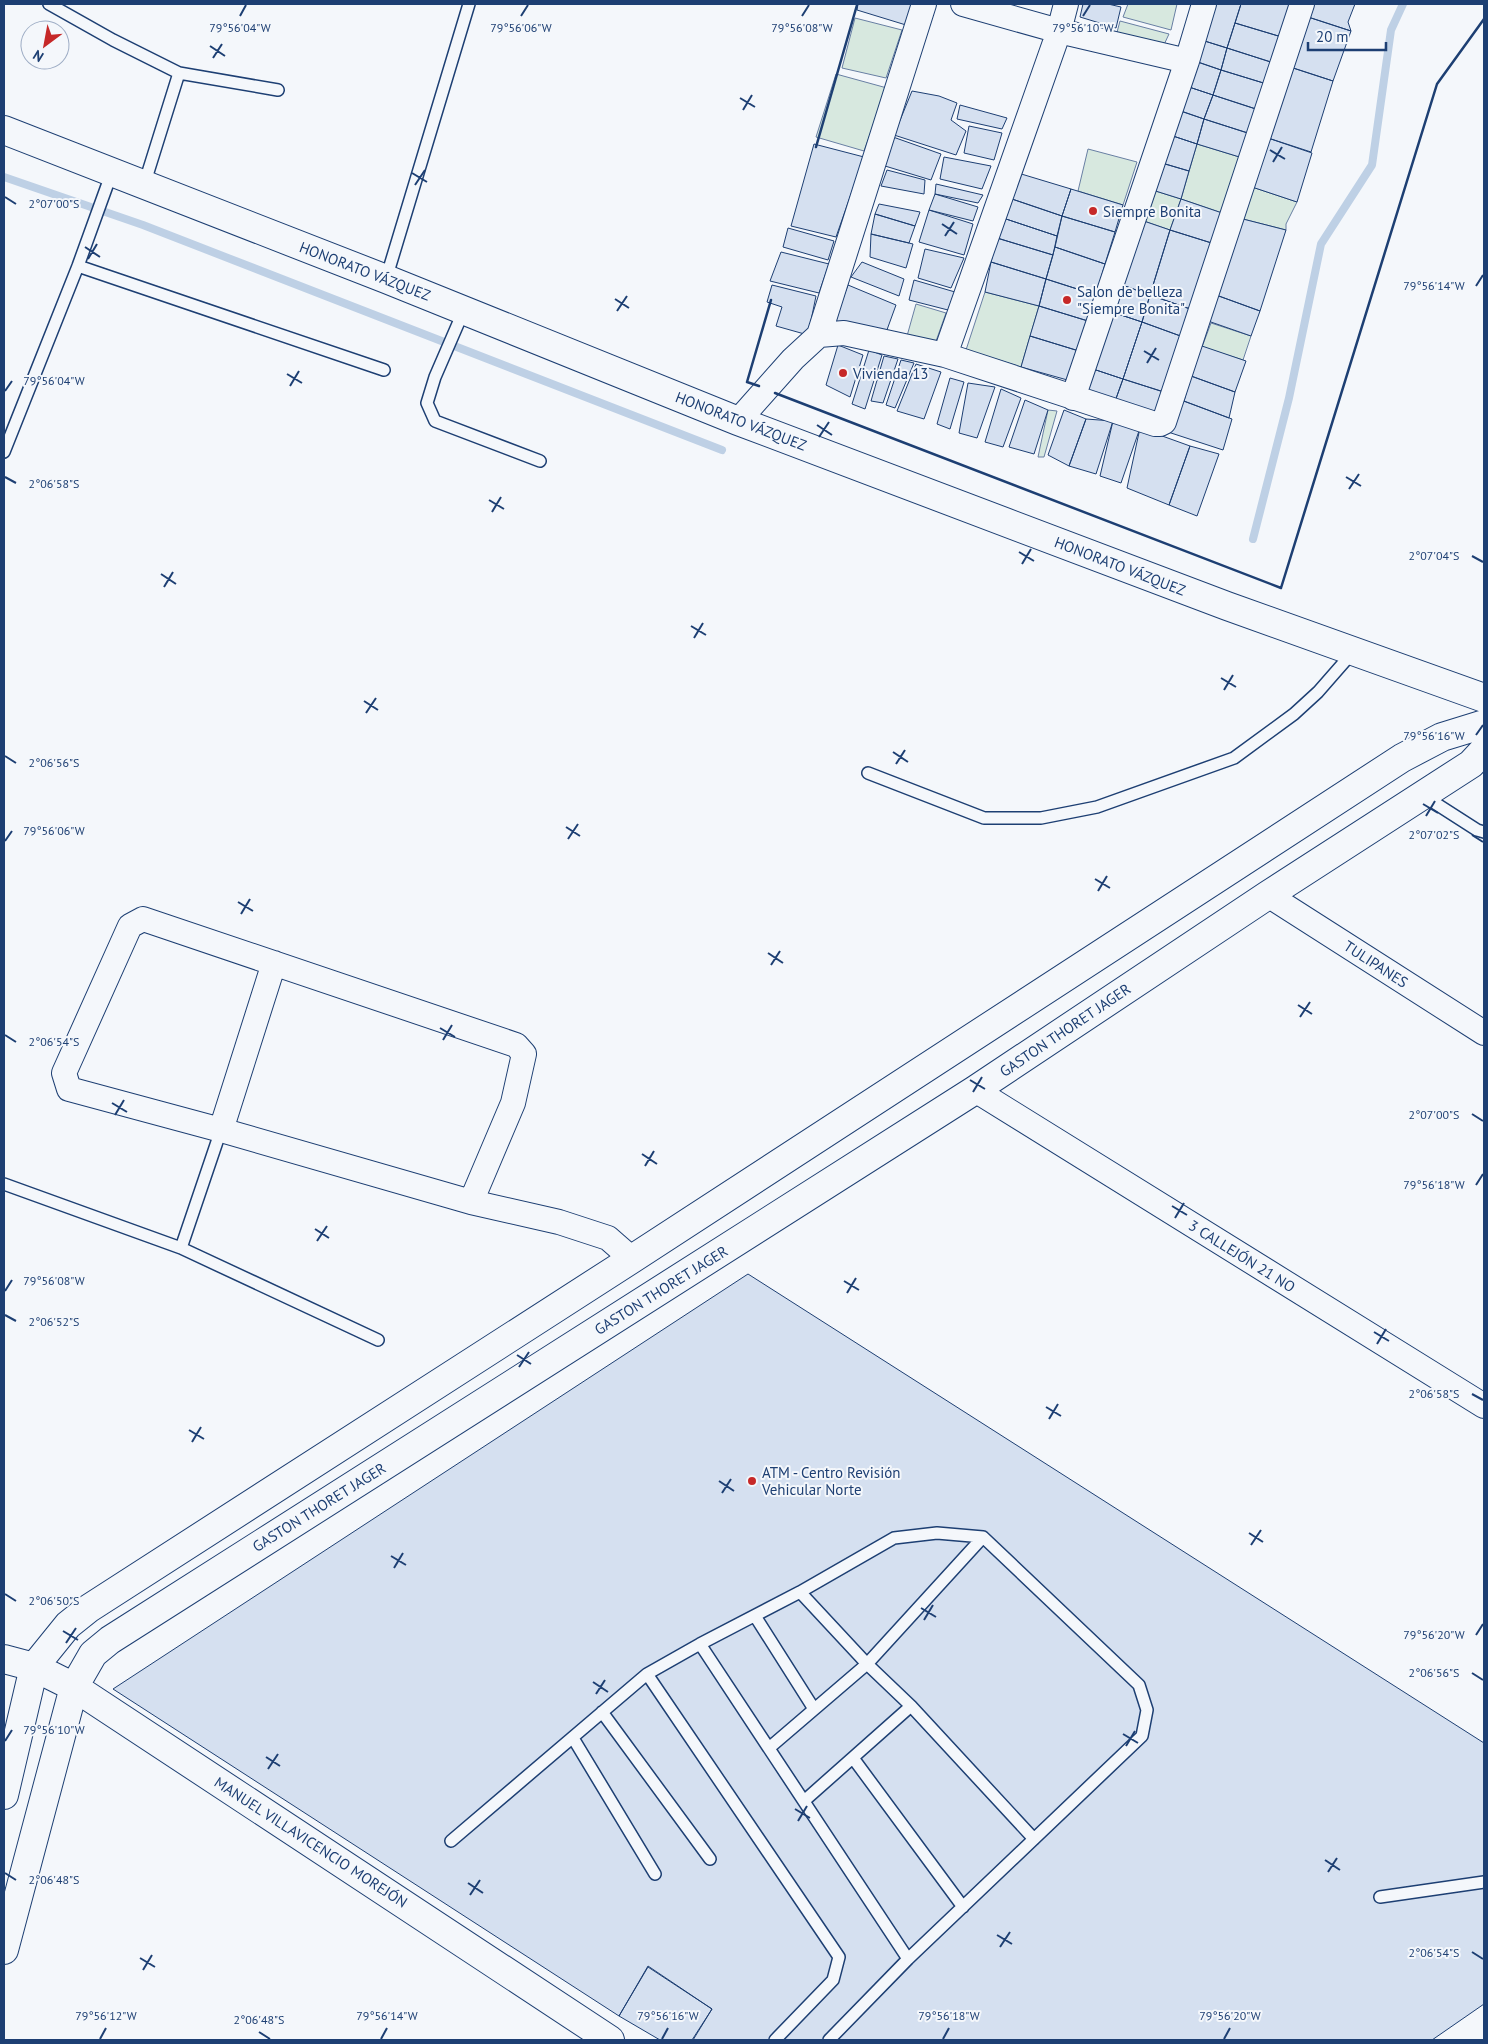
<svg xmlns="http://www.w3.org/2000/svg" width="1488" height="2044" font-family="'PT Sans',sans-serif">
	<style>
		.green { fill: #d7e8df; stroke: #687fa3 }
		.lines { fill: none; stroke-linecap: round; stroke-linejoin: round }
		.stream { stroke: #bed0e5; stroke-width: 8 }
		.building { fill: #d5e0f0; stroke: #1d3f73 }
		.lane-casing { stroke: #1d3f73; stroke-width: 14 }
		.street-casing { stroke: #1d3f73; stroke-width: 26 }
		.secondary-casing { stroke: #1d3f73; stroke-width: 30 }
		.lane { stroke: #f4f7fb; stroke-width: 11 }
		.street { stroke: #f4f7fb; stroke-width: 24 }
		.secondary { stroke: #f4f7fb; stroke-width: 28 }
		.wall { stroke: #1d3f73; stroke-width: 2.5 }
		.ticks { fill: none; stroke: #1d3f73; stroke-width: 2 }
		.poi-dot { fill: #c62828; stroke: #f4f7fb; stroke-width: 2 }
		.labels { text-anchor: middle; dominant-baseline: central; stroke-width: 4; stroke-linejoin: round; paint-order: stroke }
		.poi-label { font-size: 15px; fill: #1d3f73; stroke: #f4f7fb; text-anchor: start }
		.street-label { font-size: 15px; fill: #1d3f73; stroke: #f4f7fb }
		.ticks-label { font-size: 12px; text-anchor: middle; fill: #1d3f73; stroke: #f4f7fb; stroke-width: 4; stroke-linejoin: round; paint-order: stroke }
	</style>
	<rect width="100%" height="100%" fill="#f4f7fb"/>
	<path class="green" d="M 1128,4 L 1177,4 L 1171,30 L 1123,17 Z
		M 855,18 L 902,30 L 886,78 L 842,68 Z
		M 1120,21 L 1169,34 L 1162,49 L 1116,36 Z
		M 836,74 L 887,88 L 864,151 L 816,137 Z
		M 1197,144 L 1246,159 L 1228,215 L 1181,199 L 1170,230 L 1135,218 L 1146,188 L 1181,199 Z
		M 1088,149 L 1137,162 L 1123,205 L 1078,191 Z
		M 1249,186 L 1297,202 L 1286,224 L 1286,230 L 1239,218 Z
		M 985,292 L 1039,306 L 1021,367 L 966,350 Z
		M 916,304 L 946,313 L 935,344 L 907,336 Z
		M 1211,323 L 1251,336 L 1243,360 L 1202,347 Z
		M 1048,410 L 1057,411 L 1044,457 L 1038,457 Z"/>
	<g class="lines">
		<path class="stream" d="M 4,177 L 143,225 L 722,450
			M 1253,539 L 1289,398 L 1321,244 L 1372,165 L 1391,30 L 1403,4"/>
	</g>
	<path class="building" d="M 858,4 L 913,4 L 906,25 L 857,10 Z
		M 1083,4 L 1108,4 L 1121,7 L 1116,28 L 1080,17 Z
		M 1206,4 L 1241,4 L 1227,48 L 1195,38 Z
		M 1241,4 L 1296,4 L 1285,38 L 1235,23 Z
		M 1309,4 L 1355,4 L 1348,22 L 1351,31 L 1305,16 Z
		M 1305,16 L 1351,31 L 1333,81 L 1287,66 Z
		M 1235,23 L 1285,38 L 1277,64 L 1227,48 Z
		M 1195,38 L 1227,48 L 1221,70 L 1189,59 Z
		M 1227,48 L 1277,64 L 1270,85 L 1221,70 Z
		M 1189,59 L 1221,70 L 1213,95 L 1180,84 Z
		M 1287,66 L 1333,81 L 1311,152 L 1265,137 Z
		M 1221,70 L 1270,85 L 1262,111 L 1213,95 Z
		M 1180,84 L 1213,95 L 1204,119 L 1172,108 Z
		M 912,91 L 939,96 L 957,103 L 951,120 L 966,131 L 956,155 L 894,135 Z
		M 1213,95 L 1262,111 L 1254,135 L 1204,119 Z
		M 960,105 L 1007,118 L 1002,129 L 957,119 Z
		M 1172,108 L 1204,119 L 1197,144 L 1164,133 Z
		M 1204,119 L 1254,135 L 1246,159 L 1197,144 Z
		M 969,126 L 1002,133 L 994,160 L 964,153 Z
		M 1164,133 L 1197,144 L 1189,171 L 1155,161 Z
		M 893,137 L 941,154 L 931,180 L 885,166 Z
		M 1265,137 L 1312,153 L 1297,202 L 1249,186 Z
		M 814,144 L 864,157 L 836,237 L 791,226 Z
		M 944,157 L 991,166 L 982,189 L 940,179 Z
		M 1155,161 L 1189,171 L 1181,199 L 1146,188 Z
		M 887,170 L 925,180 L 924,194 L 881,186 Z
		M 1018,173 L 1071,189 L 1062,216 L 1009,198 Z
		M 936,184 L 983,195 L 978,203 L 935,194 Z
		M 1071,189 L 1123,205 L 1115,232 L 1062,216 Z
		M 935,194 L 978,207 L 973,221 L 929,210 Z
		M 1009,198 L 1062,216 L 1057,236 L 1003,218 Z
		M 1181,199 L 1228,215 L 1218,245 L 1170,230 Z
		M 879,204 L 920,212 L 915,226 L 875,214 Z
		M 929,210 L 973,224 L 964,255 L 919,242 Z
		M 875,214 L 915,226 L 909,243 L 871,234 Z
		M 1062,216 L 1115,232 L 1105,264 L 1055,247 Z
		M 1003,218 L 1057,236 L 1053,255 L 997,238 Z
		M 1135,218 L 1170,230 L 1150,295 L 1114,282 Z
		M 1239,218 L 1286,230 L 1260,311 L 1216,295 Z
		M 788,228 L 834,241 L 828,260 L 783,247 Z
		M 1170,230 L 1218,245 L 1196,311 L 1150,295 Z
		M 871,234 L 913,244 L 906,268 L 870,257 Z
		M 997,238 L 1053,255 L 1046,279 L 991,262 Z
		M 1055,247 L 1105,264 L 1096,295 L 1046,279 Z
		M 925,249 L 964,258 L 951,288 L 918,278 Z
		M 781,252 L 829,264 L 819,293 L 770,281 Z
		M 862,262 L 904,279 L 899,296 L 851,277 Z
		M 991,262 L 1046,279 L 1039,306 L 985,292 Z
		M 1046,279 L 1096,295 L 1088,321 L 1039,306 Z
		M 914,280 L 955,292 L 948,310 L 909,300 Z
		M 1114,282 L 1150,295 L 1142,322 L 1106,310 Z
		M 772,285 L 816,296 L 808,335 L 776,326 L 782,307 L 767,302 Z
		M 848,285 L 896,305 L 884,338 L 834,322 Z
		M 1150,295 L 1196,311 L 1186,338 L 1142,322 Z
		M 1216,295 L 1260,311 L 1251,336 L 1208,321 Z
		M 1039,306 L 1088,321 L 1079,351 L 1030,336 Z
		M 1106,310 L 1142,322 L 1123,379 L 1087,367 Z
		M 1142,322 L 1186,338 L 1167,393 L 1123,379 Z
		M 1030,336 L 1079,351 L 1071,381 L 1021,367 Z
		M 838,345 L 863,355 L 850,397 L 826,385 Z
		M 1199,345 L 1246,361 L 1235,392 L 1191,376 Z
		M 869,350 L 882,355 L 865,409 L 852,404 Z
		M 884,356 L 898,359 L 883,403 L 871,401 Z
		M 901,360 L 914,363 L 895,408 L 886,405 Z
		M 916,364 L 941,372 L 924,419 L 897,411 Z
		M 1087,367 L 1123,379 L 1113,407 L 1078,395 Z
		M 1191,376 L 1235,392 L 1229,418 L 1184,401 Z
		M 950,378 L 964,382 L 950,429 L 937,424 Z
		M 1123,379 L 1167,393 L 1158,421 L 1113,407 Z
		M 968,383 L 995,387 L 977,438 L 959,433 Z
		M 1001,389 L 1021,398 L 1003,447 L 985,442 Z
		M 1178,399 L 1232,419 L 1223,450 L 1168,432 Z
		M 1025,400 L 1048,410 L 1034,454 L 1009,447 Z
		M 1064,410 L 1086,419 L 1069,466 L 1048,455 Z
		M 1086,419 L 1113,421 L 1096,474 L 1069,466 Z
		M 1113,421 L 1140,428 L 1121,483 L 1100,476 Z
		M 1140,428 L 1190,446 L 1169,505 L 1127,488 Z
		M 1190,446 L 1219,454 L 1197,516 L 1169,505 Z
		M 748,1274 L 1484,1743 L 1484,2004 L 1432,2040 L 693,2040 L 712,2009 L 648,1966 L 619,2016 L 113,1689 Z
		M 648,1967 L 712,2009 L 692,2040 L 660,2040 L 619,2016 Z"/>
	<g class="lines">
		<g class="lane-casing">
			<path id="lane" d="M 49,4 L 113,40 L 179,73
				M 144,185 L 179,73 L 278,90
				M 78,266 L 384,370
				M 386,279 L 469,4
				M 464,310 L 435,377 L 427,403 L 435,421 L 540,461
				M 4,452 L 78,266 L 112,172
				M 868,773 L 984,818 L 1041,818 L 1097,807 L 1234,758 L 1294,714 L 1318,692 L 1353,652
				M 1424,796 L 1477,830 L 1484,832
				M 4,1184 L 181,1248 L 221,1130
				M 181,1248 L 378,1340
				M 755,1616 L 814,1709
				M 700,1644 L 800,1592
				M 602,1712 L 710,1859
				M 573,1738 L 655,1874
				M 769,1748 L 867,1664 L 983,1537
				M 853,1758 L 963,1907
				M 804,1801 L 911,1706
				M 451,1841 L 647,1674
				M 1380,1897 L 1484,1882
				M 775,2040 L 833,1980 L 839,1957 L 647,1674 L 700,1644 L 908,1959
				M 829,2040 L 908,1959 L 1142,1736 L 1147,1710 L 1139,1685 L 983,1537 L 937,1533 L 894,1538 L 800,1592 L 867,1664 L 911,1706 L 1034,1839"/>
		</g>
		<g class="street-casing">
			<path id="street" d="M 963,4 L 1059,31 L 1187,61
				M 819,335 L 844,333 L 945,355 L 1155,424 L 1160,424 L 1164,422 L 1302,4
				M 945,355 L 1059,31 L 1066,4
				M 1073,398 L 1187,61 L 1204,4
				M 738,421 L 793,359 L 819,335 L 924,4
				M 1268,895 L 1484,1033
				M 975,1090 L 1484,1406
				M 221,1130 L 274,963
				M 471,1202 L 513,1103 L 524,1054 L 516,1045 L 143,919 L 130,926 L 64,1073 L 69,1089 L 221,1130 L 471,1202 L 559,1222 L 608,1238 L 632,1259"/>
		</g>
		<g class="secondary-casing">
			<path id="secondary" d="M 4,130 L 386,279 L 738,421 L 1227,606 L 1484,698
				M 4,1659 L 34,1667 L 74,1687 L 610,2040
				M 4,1795 L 34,1667 L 68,1625 L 88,1609 L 632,1259 L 1402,758 L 1442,737 L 1484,724
				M 4,1950 L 74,1687 L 93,1654 L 110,1640 L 975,1090 L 1268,895 L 1471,764 L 1484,750"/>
		</g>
		<use href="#lane" class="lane"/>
		<use href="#street" class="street"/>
		<use href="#secondary" class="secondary"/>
		<path class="wall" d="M 816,147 L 857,5
			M 759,386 L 747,382 L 771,300
			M 775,393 L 1281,588 L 1437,84 L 1484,19"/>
	</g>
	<path class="ticks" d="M 240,16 L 246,5M 521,16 L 528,5M 802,16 L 809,5M 1083,16 L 1090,5M 210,46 L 225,56M 213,58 L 222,44M 740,98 L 755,107M 743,110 L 752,95M 1270,150 L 1285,159M 1273,162 L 1282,147M 412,173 L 427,182M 415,185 L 425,170M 5,197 L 16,204M 942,224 L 957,234M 945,236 L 954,222M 85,247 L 100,257M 88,259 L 97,244M 1476,286 L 1483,275M 615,299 L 629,308M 617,311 L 627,296M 1144,351 L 1159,360M 1147,363 L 1156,348M 287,374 L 302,383M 290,386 L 299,371M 5,391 L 12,381M 817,425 L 832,435M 819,437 L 829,422M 5,477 L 16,483M 1346,477 L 1361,486M 1349,489 L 1359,474M 489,500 L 504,509M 492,512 L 501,497M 1019,552 L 1034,561M 1472,556 L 1483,562M 1022,564 L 1031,549M 161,574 L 176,584M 164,587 L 173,572M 691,626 L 706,635M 694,638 L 703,623M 1221,678 L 1236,687M 1224,690 L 1233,675M 364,701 L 378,710M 366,713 L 376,698M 1476,735 L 1483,725M 893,752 L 908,762M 5,756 L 16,763M 896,764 L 905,750M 1423,804 L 1438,813M 1426,816 L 1435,801M 566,827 L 580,836M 1472,835 L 1483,842M 568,839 L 578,824M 5,841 L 12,831M 1095,879 L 1110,888M 1098,891 L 1107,876M 238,902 L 253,911M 241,914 L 250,899M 768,953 L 783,963M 771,965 L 780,951M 1298,1005 L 1312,1014M 1300,1017 L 1310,1002M 440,1028 L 455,1037M 5,1035 L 16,1042M 443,1040 L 452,1025M 970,1080 L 985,1089M 973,1092 L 982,1077M 112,1103 L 127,1112M 1472,1114 L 1483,1121M 115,1115 L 124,1100M 642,1154 L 657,1164M 645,1166 L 654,1151M 1476,1185 L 1483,1174M 1172,1206 L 1187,1215M 1175,1218 L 1184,1203M 315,1229 L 329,1238M 317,1241 L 327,1226M 844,1281 L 859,1290M 5,1291 L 12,1280M 847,1293 L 856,1278M 5,1315 L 16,1321M 1374,1332 L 1389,1341M 1377,1344 L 1386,1329M 517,1355 L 531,1364M 519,1367 L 529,1352M 1472,1394 L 1483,1400M 1046,1407 L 1061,1416M 1049,1419 L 1058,1404M 189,1430 L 204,1439M 192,1442 L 201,1427M 719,1481 L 734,1491M 722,1493 L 731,1479M 1249,1533 L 1263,1542M 1251,1545 L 1261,1530M 391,1556 L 406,1565M 394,1568 L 403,1553M 5,1594 L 16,1601M 921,1608 L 936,1617M 924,1620 L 933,1605M 63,1631 L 78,1640M 1476,1635 L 1483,1624M 66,1643 L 76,1628M 1472,1673 L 1483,1680M 593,1682 L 608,1692M 596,1694 L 605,1680M 1123,1734 L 1138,1743M 5,1741 L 12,1730M 1126,1746 L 1135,1731M 266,1757 L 280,1766M 268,1769 L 278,1754M 795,1809 L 810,1818M 798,1821 L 807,1806M 1325,1860 L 1340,1870M 1328,1872 L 1337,1858M 5,1873 L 16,1880M 468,1883 L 483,1893M 470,1895 L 480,1880M 997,1935 L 1012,1944M 1000,1947 L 1010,1932M 1472,1952 L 1483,1959M 140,1958 L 155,1967M 143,1970 L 152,1955M 259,2032 L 270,2039M 100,2039 L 106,2028M 381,2039 L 387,2028M 662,2039 L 668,2028M 943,2039 L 949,2028M 1224,2039 L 1230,2028"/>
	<g class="poi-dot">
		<circle cx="1093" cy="211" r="5"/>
		<circle cx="1067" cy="300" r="5"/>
		<circle cx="843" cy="373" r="5"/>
		<circle cx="752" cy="1481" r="5"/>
	</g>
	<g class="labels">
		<g class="poi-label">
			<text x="1103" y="211">Siempre Bonita</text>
			<text x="1077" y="291">Salon de belleza<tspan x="1077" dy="17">"Siempre Bonita"</tspan></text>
			<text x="853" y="373">Vivienda 13</text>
			<text x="762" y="1472">ATM - Centro Revisión<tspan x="762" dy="17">Vehicular Norte</tspan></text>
		</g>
		<g class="street-label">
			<text transform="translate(365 271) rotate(21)">HONORATO VÁZQUEZ</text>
			<text transform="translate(741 421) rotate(21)">HONORATO VÁZQUEZ</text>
			<text transform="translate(1120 566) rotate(21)">HONORATO VÁZQUEZ</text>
			<text transform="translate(1376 964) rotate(33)">TULIPANES</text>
			<text transform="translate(1065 1030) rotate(-34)">GASTON THORET JAGER</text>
			<text transform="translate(1242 1256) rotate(32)">3 CALLEJÓN 21 NO</text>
			<text transform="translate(661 1290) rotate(-32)">GASTON THORET JAGER</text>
			<text transform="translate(319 1507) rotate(-32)">GASTON THORET JAGER</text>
			<text transform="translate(311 1842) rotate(33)">MANUEL VILLAVICENCIO MOREJÓN</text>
		</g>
	</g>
	<g class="ticks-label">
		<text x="240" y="32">79°56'04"W</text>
		<text x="521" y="32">79°56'06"W</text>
		<text x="802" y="32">79°56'08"W</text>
		<text x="1083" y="32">79°56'10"W</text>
		<text x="54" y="208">2°07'00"S</text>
		<text x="1434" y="290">79°56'14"W</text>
		<text x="54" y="385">79°56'04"W</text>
		<text x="54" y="488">2°06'58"S</text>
		<text x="1434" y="560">2°07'04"S</text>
		<text x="1434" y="740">79°56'16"W</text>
		<text x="54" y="767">2°06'56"S</text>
		<text x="54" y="835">79°56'06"W</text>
		<text x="1434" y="839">2°07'02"S</text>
		<text x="54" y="1046">2°06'54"S</text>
		<text x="1434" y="1119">2°07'00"S</text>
		<text x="1434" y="1189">79°56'18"W</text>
		<text x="54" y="1285">79°56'08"W</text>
		<text x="54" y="1326">2°06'52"S</text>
		<text x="1434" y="1398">2°06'58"S</text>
		<text x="54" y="1605">2°06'50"S</text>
		<text x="1434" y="1639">79°56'20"W</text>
		<text x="1434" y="1677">2°06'56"S</text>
		<text x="54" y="1734">79°56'10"W</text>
		<text x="54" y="1884">2°06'48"S</text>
		<text x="1434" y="1957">2°06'54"S</text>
		<text x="106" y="2020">79°56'12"W</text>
		<text x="387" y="2020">79°56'14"W</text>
		<text x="668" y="2020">79°56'16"W</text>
		<text x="949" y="2020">79°56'18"W</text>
		<text x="1230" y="2020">79°56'20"W</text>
		<text x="259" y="2024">2°06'48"S</text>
	</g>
	<rect width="1488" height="2044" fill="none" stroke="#1d3f73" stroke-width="10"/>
	<g transform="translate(45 45) rotate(212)"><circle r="24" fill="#f4f7fb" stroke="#9eadc5"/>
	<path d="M0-4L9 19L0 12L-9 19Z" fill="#c62828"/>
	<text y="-8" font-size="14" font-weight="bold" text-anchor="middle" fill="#1d3f73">N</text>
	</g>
	<path d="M1308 42v8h78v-8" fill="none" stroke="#1d3f73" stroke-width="2.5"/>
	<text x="1316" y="42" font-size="15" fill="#1d3f73" stroke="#f4f7fb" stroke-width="4" paint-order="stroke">20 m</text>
</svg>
